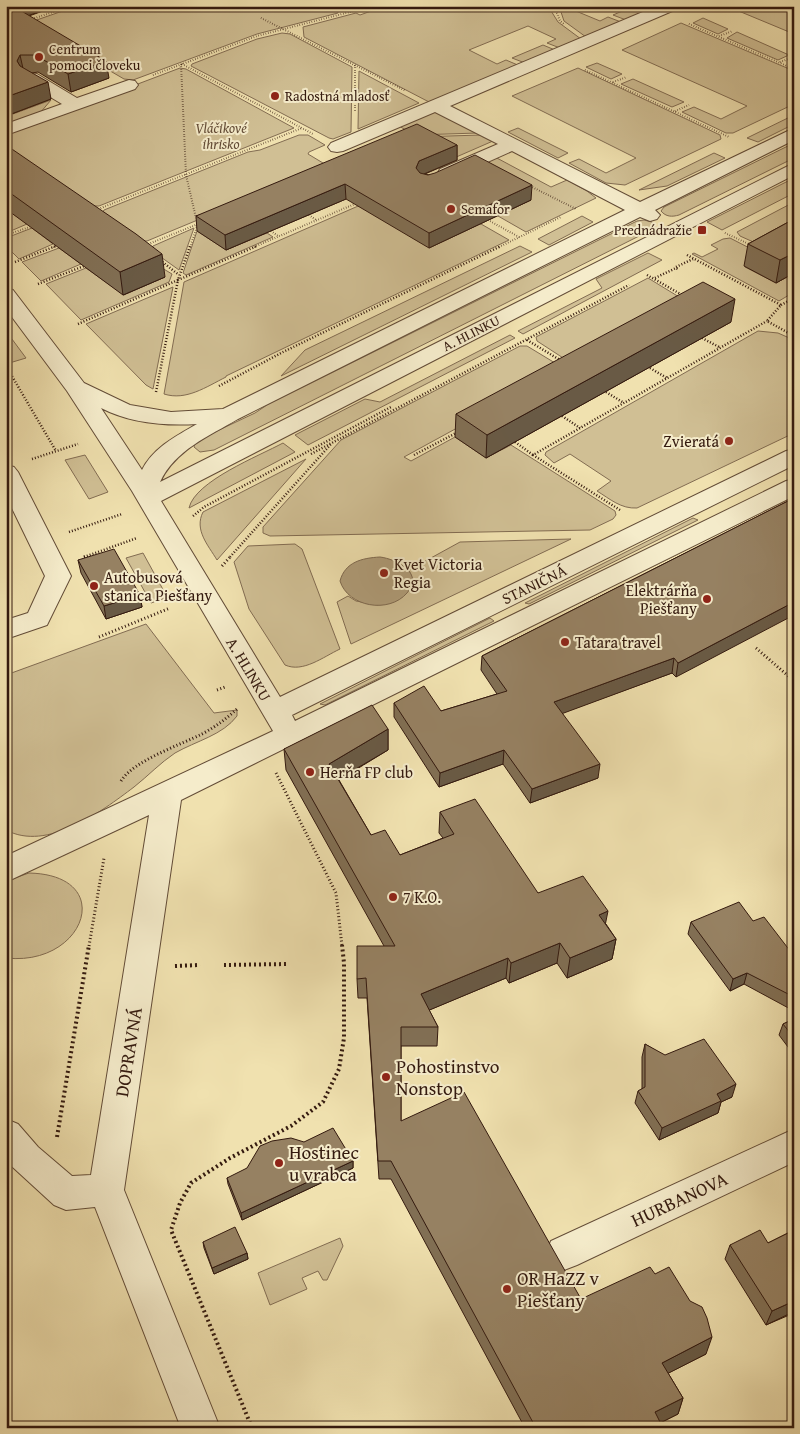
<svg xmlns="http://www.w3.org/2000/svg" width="800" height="1434" font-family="'Gentium Book Plus',serif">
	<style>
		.green { fill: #d0bf94; stroke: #826c52 }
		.water { fill: #b09d79; stroke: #7e694f }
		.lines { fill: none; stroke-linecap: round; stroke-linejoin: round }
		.minor-casing { stroke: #634c37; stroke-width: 2 }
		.path-far3 { stroke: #341a0f; stroke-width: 2; stroke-dasharray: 0.5 2; stroke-linecap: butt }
		.path-far2 { stroke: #341a0f; stroke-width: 2.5; stroke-dasharray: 1 2; stroke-linecap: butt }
		.path-far1 { stroke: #341a0f; stroke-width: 3; stroke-dasharray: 1 2.5; stroke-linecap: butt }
		.path { stroke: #341a0f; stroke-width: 4; stroke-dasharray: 2 3; stroke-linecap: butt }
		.minor { fill: #f5eccb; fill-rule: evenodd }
		.wall { fill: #816f54; stroke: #341a0f }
		.shaded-wall { fill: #695a45; stroke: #341a0f }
		.building { fill: #968162; stroke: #341a0f }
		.poi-dot { fill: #8f2418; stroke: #f5eccb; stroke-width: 2 }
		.labels { text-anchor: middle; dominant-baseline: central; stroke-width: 4; stroke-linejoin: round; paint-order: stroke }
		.far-poi-label { font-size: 14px; fill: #341a0f; stroke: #f5eccb; text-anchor: start }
		.far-park-label { font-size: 14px; font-style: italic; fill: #634c37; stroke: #f5eccb }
		.far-street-label { font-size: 14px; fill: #341a0f; stroke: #f5eccb }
		.poi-label { font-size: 16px; fill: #341a0f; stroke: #f5eccb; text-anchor: start }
		.street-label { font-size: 16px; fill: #341a0f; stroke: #f5eccb }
		.near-street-label { font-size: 19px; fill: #341a0f; stroke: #f5eccb }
		.near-poi-label { font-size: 19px; fill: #341a0f; stroke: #f5eccb; text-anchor: start }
	</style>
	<rect width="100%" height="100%" fill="#f0e1af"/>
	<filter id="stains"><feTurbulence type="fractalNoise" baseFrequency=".004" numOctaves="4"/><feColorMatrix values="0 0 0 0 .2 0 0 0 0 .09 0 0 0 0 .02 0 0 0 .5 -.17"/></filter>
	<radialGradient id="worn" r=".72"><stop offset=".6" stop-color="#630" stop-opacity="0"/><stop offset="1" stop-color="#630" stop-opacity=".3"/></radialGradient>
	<path class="green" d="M 77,6 L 336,6 L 338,13 L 257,34 L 133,80 L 124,79 L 28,23 Z
		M 385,6 L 548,6 L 558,22 L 581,39 L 560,48 L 547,43 L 556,39 L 528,26 L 469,50 L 497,64 L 506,60 L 520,66 L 431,103 L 304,37 L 303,27 L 356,13 L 360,15 Z
		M 559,6 L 576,6 L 571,9 L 600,21 L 608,17 L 621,22 L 586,37 L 564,21 Z
		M 634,6 L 647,6 L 653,9 L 626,20 L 613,15 Z
		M 726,6 L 794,6 L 794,34 L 729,7 Z
		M 703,18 L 728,29 L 718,34 L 693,23 Z
		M 681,23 L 794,71 L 794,104 L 733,133 L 726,133 L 682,112 L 694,107 L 721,119 L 747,106 L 622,50 Z
		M 737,32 L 789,55 L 778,60 L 727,38 Z
		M 282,33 L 290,34 L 352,67 L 351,132 L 333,139 L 329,138 L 191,66 L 192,64 L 257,39 Z
		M 543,45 L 555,50 L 525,63 L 512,58 Z
		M 597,63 L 622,74 L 611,79 L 586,67 Z
		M 180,68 L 186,69 L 294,128 L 99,206 L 88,206 L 6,150 L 6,134 Z
		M 578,68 L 720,135 L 721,139 L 625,185 L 606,183 L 569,163 L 579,159 L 606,173 L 636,158 L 512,96 Z
		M 359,71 L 419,103 L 358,129 Z
		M 633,79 L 684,102 L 672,107 L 621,84 Z
		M 51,100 L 40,113 L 6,126 L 6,110 L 13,114 Z
		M 433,110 L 478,133 L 415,135 L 397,125 Z
		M 794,115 L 794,124 L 758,142 L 747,138 Z
		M 518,128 L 568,153 L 558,158 L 508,132 Z
		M 299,135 L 308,135 L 325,145 L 309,152 L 308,154 L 328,166 L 147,241 L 137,241 L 101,215 L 104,210 L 248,152 L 260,150 Z
		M 481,135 L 493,141 L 392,185 L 416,137 Z
		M 794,143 L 794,158 L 679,215 C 672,217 666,217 661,211 L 664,207 Z
		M 714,153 L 725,158 L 667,186 L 639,190 Z
		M 495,157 L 551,187 L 567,180 L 587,191 L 596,198 L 526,232 L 498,216 L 530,200 L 471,168 Z
		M 794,178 L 794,193 L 722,230 L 707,222 Z
		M 388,193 L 481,224 L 509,240 L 226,376 L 226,377 C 206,387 186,401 164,394 L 184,282 Z
		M 794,202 L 794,231 L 760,245 L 740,236 L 737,232 Z
		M 6,209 L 27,224 L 6,233 Z
		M 582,216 L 593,222 L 549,245 L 538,239 Z
		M 644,220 L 652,222 L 655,226 L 653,229 L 214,450 L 200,452 L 194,447 L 195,443 L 200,439 L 255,413 L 267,405 L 637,221 Z
		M 32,228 L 53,244 L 19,259 L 6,246 L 6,238 Z
		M 194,228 L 179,270 L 151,250 L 153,246 Z
		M 197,231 L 226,250 L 267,233 L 273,237 L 186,275 L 183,273 Z
		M 730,238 L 763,255 L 745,267 L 776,283 L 794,273 L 794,292 L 779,301 L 692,254 L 694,253 L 702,257 L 718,249 L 711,245 L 723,239 Z
		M 520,246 L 532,252 L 281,376 L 305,350 Z
		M 59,248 L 81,264 L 41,281 L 22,262 Z
		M 648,253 L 662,260 L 523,334 L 518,331 L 602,288 L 596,279 Z
		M 86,268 L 124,295 L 165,277 L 156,270 L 162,268 L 172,274 L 169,282 L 81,320 L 46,284 Z
		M 648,278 L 689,303 L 574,365 L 537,341 L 536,337 Z
		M 173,287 L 153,389 L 146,385 L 86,324 Z
		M 6,331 L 26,358 L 6,364 Z
		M 758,331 L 778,333 L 794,340 L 794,433 L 637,508 C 621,509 610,499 597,491 L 611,481 L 570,454 L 554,463 L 545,455 L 546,452 Z
		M 510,335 L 515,338 L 308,445 L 295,435 L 365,399 L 380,402 Z
		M 520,346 L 527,346 L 565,369 L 404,457 L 411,461 L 455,437 L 486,458 L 511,445 L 615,511 L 616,515 L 613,519 L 590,530 L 270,536 L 263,533 L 263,527 L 341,440 Z
		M 283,443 L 295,452 L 189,508 C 195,481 259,456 283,443 Z
		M 85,455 L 108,492 L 89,499 L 65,460 Z
		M 306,459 L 217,560 C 208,545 194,530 203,512 Z
		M 693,518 L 698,520 L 529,604 L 525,603 Z
		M 571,539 L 351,644 L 337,602 L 348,596 L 356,601 L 378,605 L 412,578 L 409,570 L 460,542 Z
		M 295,544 L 302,549 L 340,649 C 323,657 303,673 285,665 L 249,609 L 234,562 L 248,546 Z
		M 143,553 L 166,595 L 163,599 L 151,603 L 126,558 Z
		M 490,618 L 494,621 L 325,705 L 320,704 Z
		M 146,624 L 214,713 L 237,710 L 237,716 C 223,735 196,741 175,753 C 160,763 148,776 134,787 C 101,812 47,852 6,830 L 6,675 Z
		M 29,873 C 118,875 85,967 6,958 L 6,881 Z
		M 340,1238 L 343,1246 L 327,1280 L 323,1280 L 318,1271 L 302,1278 L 307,1289 L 270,1305 L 258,1273 Z"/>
	<path class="water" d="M 380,557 C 396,559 425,573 407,593 C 389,614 348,607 340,581 C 345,562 362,558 380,557 Z"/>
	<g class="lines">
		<g class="minor-casing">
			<path id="minor" d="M 657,6 L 679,6 L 677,9 L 450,106 L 640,202 L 794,128 L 794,140 L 655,210 L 660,215 L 657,219 L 650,221 L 640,217 L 238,419 C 209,436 175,450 160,482 L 794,163 L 794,175 L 161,501 L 280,697 L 786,451 L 794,449 L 794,465 L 292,715 L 295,721 L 786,481 L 794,479 L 794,496 L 181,800 L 124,1190 L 220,1428 L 181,1428 L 95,1207 L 66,1210 L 54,1205 L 6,1161 L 6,1119 L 18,1124 L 38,1147 L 72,1176 L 91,1175 L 149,815 L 6,882 L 6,856 L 273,731 L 132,491 L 67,391 L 6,309 L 6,288 L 13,290 L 84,383 L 130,405 L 171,412 L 223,409 L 625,210 L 512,151 L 454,177 L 447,179 L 440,177 L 438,173 L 440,169 L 498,144 L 435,112 L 343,151 L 337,152 L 331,151 L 328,147 L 331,143 ZM 101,408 C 130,423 164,426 197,424 C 176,436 153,448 142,470 Z
				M 31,73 L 37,74 L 77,98 L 129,80 L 135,81 L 138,85 L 135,89 L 6,135 L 6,124 L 62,104 L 25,82 L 22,78 L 25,74 Z
				M 6,465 L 14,467 L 18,472 L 71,576 L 47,625 L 6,639 L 6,620 L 28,613 L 45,576 L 6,496 Z
				M 794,1129 L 794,1162 L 577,1265 L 564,1270 L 551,1265 L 546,1253 L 551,1241 Z"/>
		</g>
		<path class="path-far3" d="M 554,6 L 560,21 L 565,25
			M 350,12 L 370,6
			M 261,18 L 406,91
			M 32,19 L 72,6
			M 689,24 L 794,69
			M 719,36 L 733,31
			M 780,62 L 794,57
			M 181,64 L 186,175 L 196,218
			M 182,64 L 313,134
			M 355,65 L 355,111
			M 585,70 L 729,137
			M 153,75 L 257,36 L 350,12 L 346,6
			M 613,82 L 627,77
			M 675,111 L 689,105
			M 528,185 L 576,209
			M 96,210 L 302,128
			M 309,215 L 316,220
			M 488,220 L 519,237
			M 271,231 L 278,236
			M 725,233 L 751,245
			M 6,235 L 30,227
			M 146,245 L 198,224 L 190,247
			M 53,247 L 56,246
			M 254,247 L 357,203
			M 499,247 L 561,217"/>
		<path class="path-far2" d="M 687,255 L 781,305 L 767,321 L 794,336
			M 160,260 L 179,275
			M 15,262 L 56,246
			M 676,267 L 693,259
			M 647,275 L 684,296
			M 655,278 L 676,268 L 678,269
			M 38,284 L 84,266
			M 781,305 L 794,298
			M 78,324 L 178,280 L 190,246
			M 702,338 L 719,347
			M 527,340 L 560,360
			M 6,366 L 56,451
			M 650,368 L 667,378
			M 219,386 L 283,352 L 501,246
			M 156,392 L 178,280 L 257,246
			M 606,392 L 624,403
			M 562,416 L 580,428
			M 515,442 L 533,455
			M 311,454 L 629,285
			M 414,455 L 458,432
			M 32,459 L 78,444
			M 620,510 L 533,455 L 767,321
			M 193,516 L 204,507 L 391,407
			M 69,532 L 122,514
			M 84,557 L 137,538
			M 230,557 L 331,444"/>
		<path class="path-far1" d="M 84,557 L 87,556
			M 222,566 L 231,556
			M 99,637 L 170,608
			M 756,648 L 794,681
			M 217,690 L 225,687
			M 276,773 L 336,893 L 342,946
			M 121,781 C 133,761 180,745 202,734 C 215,727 226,719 237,709
			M 89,946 L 104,858"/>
		<path class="path" d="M 224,965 L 287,964
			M 175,966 L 200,965
			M 57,1137 L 89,945
			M 252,1428 L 171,1230 L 180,1203 L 191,1183 L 230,1158 L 291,1126 L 323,1102 L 339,1069 L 344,1038 L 344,963 L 342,945"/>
		<use href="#minor" class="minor"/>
	</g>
	<path class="wall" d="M 6,6 L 57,6 L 29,16 L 109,78 L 71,92 L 38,72 L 32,73 L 51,99 L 6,116 Z
		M 6,145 L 165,277 L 123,295 L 6,209 Z
		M 457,145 L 457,160 L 425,174 L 531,200 L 429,248 L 346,199 L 226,250 L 197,231 L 196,216 Z
		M 794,219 L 794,273 L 776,283 L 744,266 L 748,244 Z
		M 731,322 L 486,458 L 455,437 L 456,414 Z
		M 794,498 L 676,677 L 672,673 L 562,713 L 598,778 L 530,803 L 503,764 L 439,787 L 394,717 L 394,703 L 441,711 L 497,694 L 481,670 L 482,656 Z
		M 78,560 L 140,595 L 142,607 L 106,619 L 81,573 Z
		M 388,729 L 388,750 L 339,780 L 371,835 L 400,855 L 443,838 L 439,833 L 440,812 L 538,893 L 606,924 L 616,939 L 612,959 L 567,978 L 557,963 L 509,983 L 506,978 L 429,1010 L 438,1027 L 437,1046 L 401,1046 L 401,1121 L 581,1299 L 706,1354 L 668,1373 L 683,1398 L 678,1414 L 660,1423 L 663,1428 L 525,1428 L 391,1179 L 379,1179 L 367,998 L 358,998 L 357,979 L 384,946 L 286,770 L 284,749 Z
		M 753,921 L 794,956 L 794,1011 L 744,984 L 730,991 L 688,934 L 691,922 Z
		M 794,1019 L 794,1055 L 779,1035 L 783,1024 Z
		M 645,1044 L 732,1097 L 721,1102 L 718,1113 L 659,1140 L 635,1103 L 638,1091 L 642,1089 L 642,1057 Z
		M 353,1161 L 353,1168 L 242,1220 L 228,1184 L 227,1178 Z
		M 794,1230 L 794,1313 L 766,1325 L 725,1259 L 730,1245 L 768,1243 Z
		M 203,1242 L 247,1253 L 248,1259 L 214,1274 L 204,1248 Z"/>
	<path class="shaded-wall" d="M 9,6 L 57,6 L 12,21 Z
		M 20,55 L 24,73 L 17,61 Z
		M 106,61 L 109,78 L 71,92 L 68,74 Z
		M 48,82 L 51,99 L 6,116 L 6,97 Z
		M 457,145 L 457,160 L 419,176 L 416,168 L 419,161 Z
		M 345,184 L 346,199 L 226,250 L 225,235 Z
		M 532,185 L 531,200 L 429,248 L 429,233 Z
		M 794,253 L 794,273 L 776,283 L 780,260 Z
		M 162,254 L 165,277 L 123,295 L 120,272 Z
		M 735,299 L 731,322 L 486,458 L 487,435 Z
		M 140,595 L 142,607 L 106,619 L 104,606 Z
		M 794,602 L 794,615 L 676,677 L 678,663 Z
		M 674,658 L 672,673 L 553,717 L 554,702 Z
		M 388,729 L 388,750 L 330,784 L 329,764 Z
		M 504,750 L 503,764 L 439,787 L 440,773 Z
		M 600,764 L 598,778 L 530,803 L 532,789 Z
		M 608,911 L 604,931 L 599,915 Z
		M 616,939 L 612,959 L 567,978 L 570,958 Z
		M 560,943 L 557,963 L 509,983 L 511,963 Z
		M 508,958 L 506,978 L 420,1014 L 421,994 Z
		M 747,973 L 744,984 L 730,991 L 733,979 Z
		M 736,1084 L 732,1097 L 721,1102 L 718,1113 L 659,1140 L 662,1128 L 717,1094 Z
		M 353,1161 L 353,1168 L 242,1220 L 241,1213 Z
		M 247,1253 L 248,1259 L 214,1274 L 212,1268 Z
		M 794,1301 L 793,1312 L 766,1325 L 772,1311 Z
		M 712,1337 L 706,1354 L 657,1379 L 662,1363 Z
		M 683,1398 L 678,1414 L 650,1428 L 655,1412 Z"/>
	<path class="building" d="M 6,6 L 13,6 L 106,61 L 68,74 L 35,55 L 20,55 L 17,61 L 20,66 L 48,82 L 6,97 Z
		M 417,124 L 457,145 L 419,161 L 416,168 L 420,173 L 428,175 L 435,173 L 475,155 L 532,185 L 429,233 L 345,184 L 225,235 L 196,216 Z
		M 6,145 L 136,234 L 162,254 L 120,272 L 6,190 Z
		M 794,219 L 794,253 L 780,260 L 748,244 Z
		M 703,282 L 735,299 L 487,435 L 456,414 Z
		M 794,498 L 794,602 L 678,663 L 674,658 L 554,702 L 600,764 L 532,789 L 504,750 L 440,773 L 394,703 L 424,686 L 441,711 L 507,691 L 482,656 Z
		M 114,549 L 140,595 L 104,606 L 78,560 Z
		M 372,705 L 388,729 L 329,764 L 371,835 L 385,830 L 400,855 L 454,834 L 440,812 L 475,799 L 538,893 L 583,876 L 608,911 L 599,915 L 616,939 L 570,958 L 560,943 L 511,963 L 508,958 L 421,994 L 438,1027 L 401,1027 L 401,1121 L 464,1092 L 581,1299 L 650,1267 L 655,1274 L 669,1267 L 690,1301 L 702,1307 L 707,1318 L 712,1337 L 662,1363 L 683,1398 L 655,1412 L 663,1428 L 536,1428 L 391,1161 L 378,1161 L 366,978 L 357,979 L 357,946 L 395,946 L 284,749 Z
		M 739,902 L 753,921 L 764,917 L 794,956 L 794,997 L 747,973 L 733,979 L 691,922 Z
		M 794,1019 L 794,1038 L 783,1024 Z
		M 704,1039 L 736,1084 L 717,1094 L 721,1101 L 662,1128 L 638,1091 L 645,1087 L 645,1044 L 665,1055 Z
		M 333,1128 L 353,1161 L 241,1213 L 227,1178 L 247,1168 L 260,1146 L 272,1141 L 291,1138 L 304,1142 Z
		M 235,1227 L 247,1253 L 212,1268 L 203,1242 Z
		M 760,1230 L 768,1243 L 794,1230 L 794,1301 L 772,1311 L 730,1245 Z"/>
	<g class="poi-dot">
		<circle cx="39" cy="57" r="5"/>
		<circle cx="275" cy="96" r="5"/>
		<circle cx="451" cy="209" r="5"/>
		<rect x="697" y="225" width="10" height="10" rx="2.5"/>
		<circle cx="729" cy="441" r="5"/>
		<circle cx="384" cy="573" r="5"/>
		<circle cx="94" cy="586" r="5"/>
		<circle cx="707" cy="599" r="5"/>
		<circle cx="565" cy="642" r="5"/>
		<circle cx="310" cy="772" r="5"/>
		<circle cx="393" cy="897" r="5"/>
		<circle cx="386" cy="1077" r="5"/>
		<circle cx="279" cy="1163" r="5"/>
		<circle cx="507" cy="1289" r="5"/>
	</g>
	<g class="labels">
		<g class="far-poi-label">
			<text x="49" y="49">Centrum<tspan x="49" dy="16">pomoci človeku</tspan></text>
			<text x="285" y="96">Radostná mladosť</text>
			<text x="461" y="209">Semafor</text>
			<text x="692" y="230" text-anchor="end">Prednádražie</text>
		</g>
		<g class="far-park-label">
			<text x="221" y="128">Vláčikové<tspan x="221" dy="16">ihrisko</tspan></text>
		</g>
		<g class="far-street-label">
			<text transform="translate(471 333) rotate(-27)">A. HLINKU</text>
		</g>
		<g class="poi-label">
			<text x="719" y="441" text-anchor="end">Zvieratá</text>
			<text x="394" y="564">Kvet Victoria<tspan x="394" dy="18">Regia</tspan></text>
			<text x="104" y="577">Autobusová<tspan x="104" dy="18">stanica Piešťany</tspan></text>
			<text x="697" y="590" text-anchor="end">Elektrárňa<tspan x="697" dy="18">Piešťany</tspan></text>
			<text x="575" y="642">Tatara travel</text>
			<text x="320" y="772">Herňa FP club</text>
			<text x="403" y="897">7 K.O.</text>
		</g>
		<g class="street-label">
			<text transform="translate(534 584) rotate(-26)">STANIČNÁ</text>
			<text transform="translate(249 669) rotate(59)">A. HLINKU</text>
		</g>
		<g class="near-street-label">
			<text transform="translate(128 1052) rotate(-81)">DOPRAVNÁ</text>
			<text transform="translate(679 1199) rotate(-25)">HURBANOVA</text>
		</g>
		<g class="near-poi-label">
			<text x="396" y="1066">Pohostinstvo<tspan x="396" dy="22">Nonstop</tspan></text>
			<text x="289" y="1152">Hostinec<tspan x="289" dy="22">u vrabca</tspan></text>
			<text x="517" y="1278">OR HaZZ v<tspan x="517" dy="22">Piešťany</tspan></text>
		</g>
	</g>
	<rect width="800" height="1434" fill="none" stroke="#f0e1af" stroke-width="25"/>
	<rect x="8" y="8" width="785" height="1419" fill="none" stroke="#341a0f" stroke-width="2.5"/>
	<rect x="12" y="12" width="775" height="1409" fill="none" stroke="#341a0f"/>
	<rect width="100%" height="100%" filter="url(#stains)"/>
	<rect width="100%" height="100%" fill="url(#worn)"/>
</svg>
